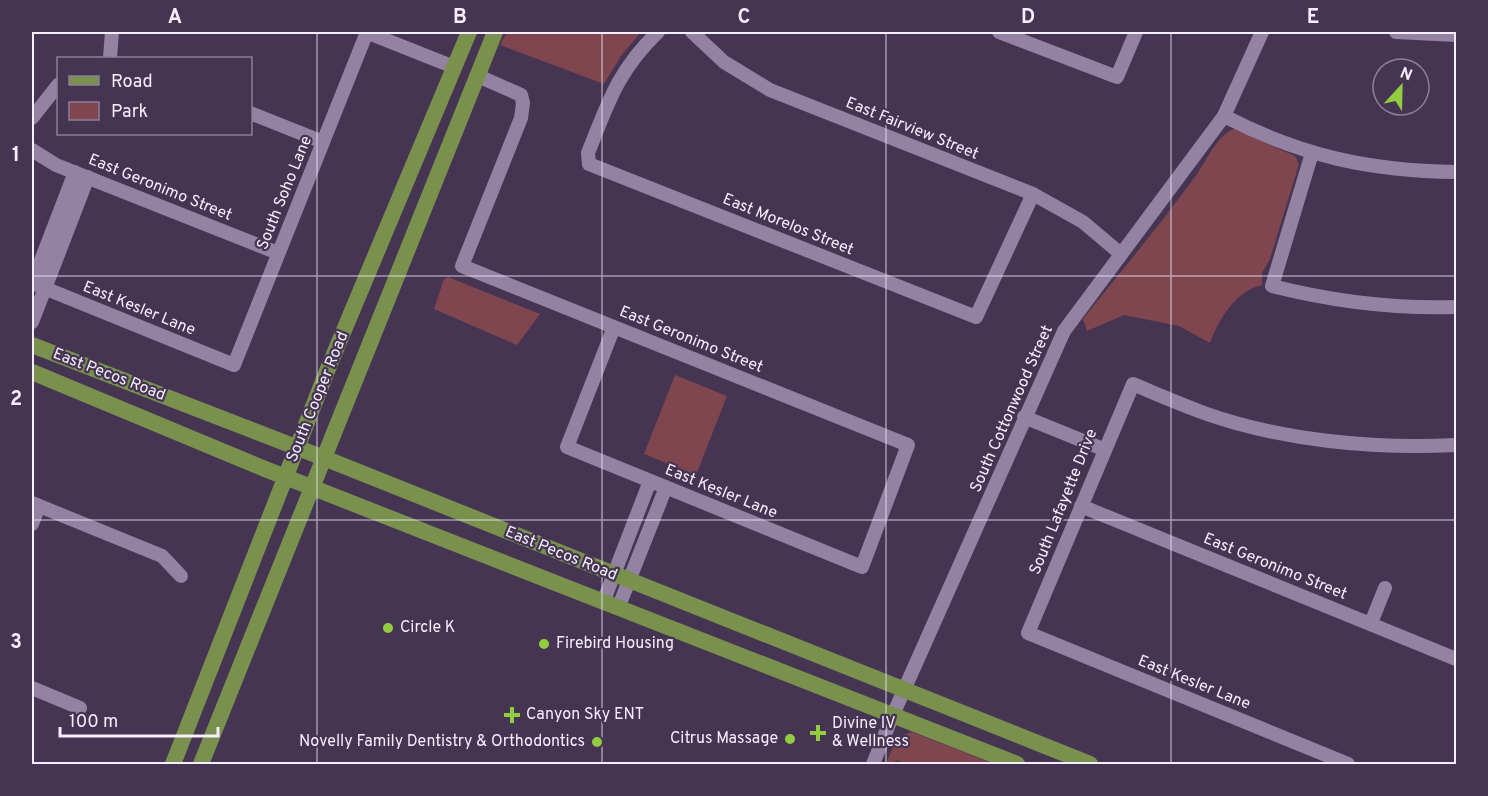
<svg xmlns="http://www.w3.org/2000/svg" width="1488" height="796" font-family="Overpass,sans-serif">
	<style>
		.green { fill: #804650 }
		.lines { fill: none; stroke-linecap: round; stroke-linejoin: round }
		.minor { stroke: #9382a2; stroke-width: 14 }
		.major { stroke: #7a914e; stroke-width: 16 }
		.grid { fill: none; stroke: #f6edff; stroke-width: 1.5; stroke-opacity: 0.55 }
		.poi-dot { fill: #92cd3f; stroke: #453552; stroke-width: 2 }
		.labels { text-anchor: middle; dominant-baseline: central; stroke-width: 4.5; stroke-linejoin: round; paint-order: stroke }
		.street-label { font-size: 16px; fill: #f6edff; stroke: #453552 }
		.poi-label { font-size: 16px; fill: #f6edff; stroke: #453552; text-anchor: start }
		.neatline { fill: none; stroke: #f6edff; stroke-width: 2 }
		.grid-label { font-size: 20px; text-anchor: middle; font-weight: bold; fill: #f6edff }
	</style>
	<rect width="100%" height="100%" fill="#453552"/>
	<path class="green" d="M 507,32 L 641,32 L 621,56 L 604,84 L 500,45 Z
		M 1234,129 L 1295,156 L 1299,164 L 1270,259 L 1262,273 L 1262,285 C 1236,291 1219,318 1210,343 L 1179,326 L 1124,315 L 1087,331 L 1083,319 C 1121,271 1161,224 1197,174 C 1207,160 1217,135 1234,129 Z
		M 448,277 L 540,314 L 517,345 L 434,309 L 444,279 Z
		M 675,375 L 727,396 L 696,475 L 644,454 Z
		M 912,732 L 994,764 L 908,764 L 896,760 L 894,764 L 886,764 L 897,737 Z"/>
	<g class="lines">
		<path class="minor" d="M 366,32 L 454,67
			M 658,32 C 618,70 608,103 588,153 L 589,164 L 976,317 L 1033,194
			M 692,32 L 724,62 L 770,90 L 1033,194 L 1083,222 L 1121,254
			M 999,32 L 1117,77 L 1136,32
			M 1396,32 L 1456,35
			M 110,58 L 112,32
			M 478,76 L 521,95 L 523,103 L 521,118 L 462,266 L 908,445 L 862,567 L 567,447 L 614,327
			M 250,113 L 323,142
			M 1224,116 C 1301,156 1370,171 1456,172
			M 32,118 L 58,85
			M 32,150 L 56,165 L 278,253
			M 1312,153 L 1272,286 C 1335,302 1392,309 1456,307
			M 32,283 L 234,365 L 367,32
			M 32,284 L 75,172
			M 32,322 L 88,177
			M 1024,417 L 1103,449
			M 32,503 L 162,556 L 181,576
			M 1081,506 L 1456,659
			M 32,524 L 39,506
			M 604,600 L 650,481
			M 619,606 L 666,487
			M 1371,623 L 1385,588
			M 32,688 L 80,708
			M 873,764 L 892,717 L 1064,331 L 1224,116 L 1262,32
			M 1348,764 L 1028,633 L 1133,384 C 1156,394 1180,404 1204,413 C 1283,441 1374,449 1456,445"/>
		<path class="major" d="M 32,345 L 324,458 L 1090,764
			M 32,372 L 265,469 L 1017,764
			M 173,764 L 329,366 L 469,32
			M 201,764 L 495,32"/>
	</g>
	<path class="grid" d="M 317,32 L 317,764M 602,32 L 602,764M 886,32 L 886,764M 1171,32 L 1171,764M 32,276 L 1456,276M 32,520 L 1456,520"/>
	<g class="poi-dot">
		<circle cx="388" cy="628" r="6"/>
		<circle cx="544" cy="644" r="6"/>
		<path d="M509 706h6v6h6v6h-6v6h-6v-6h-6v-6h6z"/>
		<path d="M815 724h6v6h6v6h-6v6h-6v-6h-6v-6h6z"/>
		<circle cx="790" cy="739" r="6"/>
		<circle cx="597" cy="742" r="6"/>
	</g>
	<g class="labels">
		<g class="street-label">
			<text transform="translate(912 129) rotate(22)">East Fairview Street</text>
			<text transform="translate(160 188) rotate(22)">East Geronimo Street</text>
			<text transform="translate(285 193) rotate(-68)">South Soho Lane</text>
			<text transform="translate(788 225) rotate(22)">East Morelos Street</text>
			<text transform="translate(139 309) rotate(22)">East Kesler Lane</text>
			<text transform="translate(691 340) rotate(22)">East Geronimo Street</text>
			<text transform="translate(109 375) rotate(21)">East Pecos Road</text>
			<text transform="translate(318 397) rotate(-68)">South Cooper Road</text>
			<text transform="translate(1012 409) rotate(-66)">South Cottonwood Street</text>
			<text transform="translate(721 492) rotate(22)">East Kesler Lane</text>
			<text transform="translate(1064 502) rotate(-68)">South Lafayette Drive</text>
			<text transform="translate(561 554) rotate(22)">East Pecos Road</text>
			<text transform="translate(1275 567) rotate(22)">East Geronimo Street</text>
			<text transform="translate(1194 683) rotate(22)">East Kesler Lane</text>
		</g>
		<g class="poi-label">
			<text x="400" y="628">Circle K</text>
			<text x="556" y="644">Firebird Housing</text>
			<text x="526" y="715">Canyon Sky ENT</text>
			<text x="832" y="724">Divine IV<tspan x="832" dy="18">&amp; Wellness</tspan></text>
			<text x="778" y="739" text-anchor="end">Citrus Massage</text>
			<text x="585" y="742" text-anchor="end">Novelly Family Dentistry &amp; Orthodontics</text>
		</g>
	</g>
	<rect width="1488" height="796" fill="none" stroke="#453552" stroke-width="66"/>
	<rect x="57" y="57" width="195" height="78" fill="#453552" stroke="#8c7f97" stroke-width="1.5"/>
	<rect x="69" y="76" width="30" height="9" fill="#7a914e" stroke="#8c7f97" stroke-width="1.5"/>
	<text x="111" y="87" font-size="18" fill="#f6edff">Road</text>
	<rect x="69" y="102" width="30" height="18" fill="#804650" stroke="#8c7f97" stroke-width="1.5"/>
	<text x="111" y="117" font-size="18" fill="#f6edff">Park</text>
	<g transform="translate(1401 87) rotate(22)"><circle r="28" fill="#453552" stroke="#8c7f97" stroke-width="1.5"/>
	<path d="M0-4.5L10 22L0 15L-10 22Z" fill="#92cd3f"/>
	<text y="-9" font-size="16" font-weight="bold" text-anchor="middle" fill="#f6edff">N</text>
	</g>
	<path d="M60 727v9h158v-9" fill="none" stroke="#f6edff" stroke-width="3"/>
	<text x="69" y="727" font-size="18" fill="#f6edff" stroke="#453552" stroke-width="4.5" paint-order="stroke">100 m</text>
	<rect x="33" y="33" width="1422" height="730" class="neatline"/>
	<g class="grid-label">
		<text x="175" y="23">A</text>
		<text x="460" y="23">B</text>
		<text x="744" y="23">C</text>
		<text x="1028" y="23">D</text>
		<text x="1313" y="23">E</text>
		<text x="16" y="161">1</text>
		<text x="16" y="405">2</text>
		<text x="16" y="648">3</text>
	</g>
</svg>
